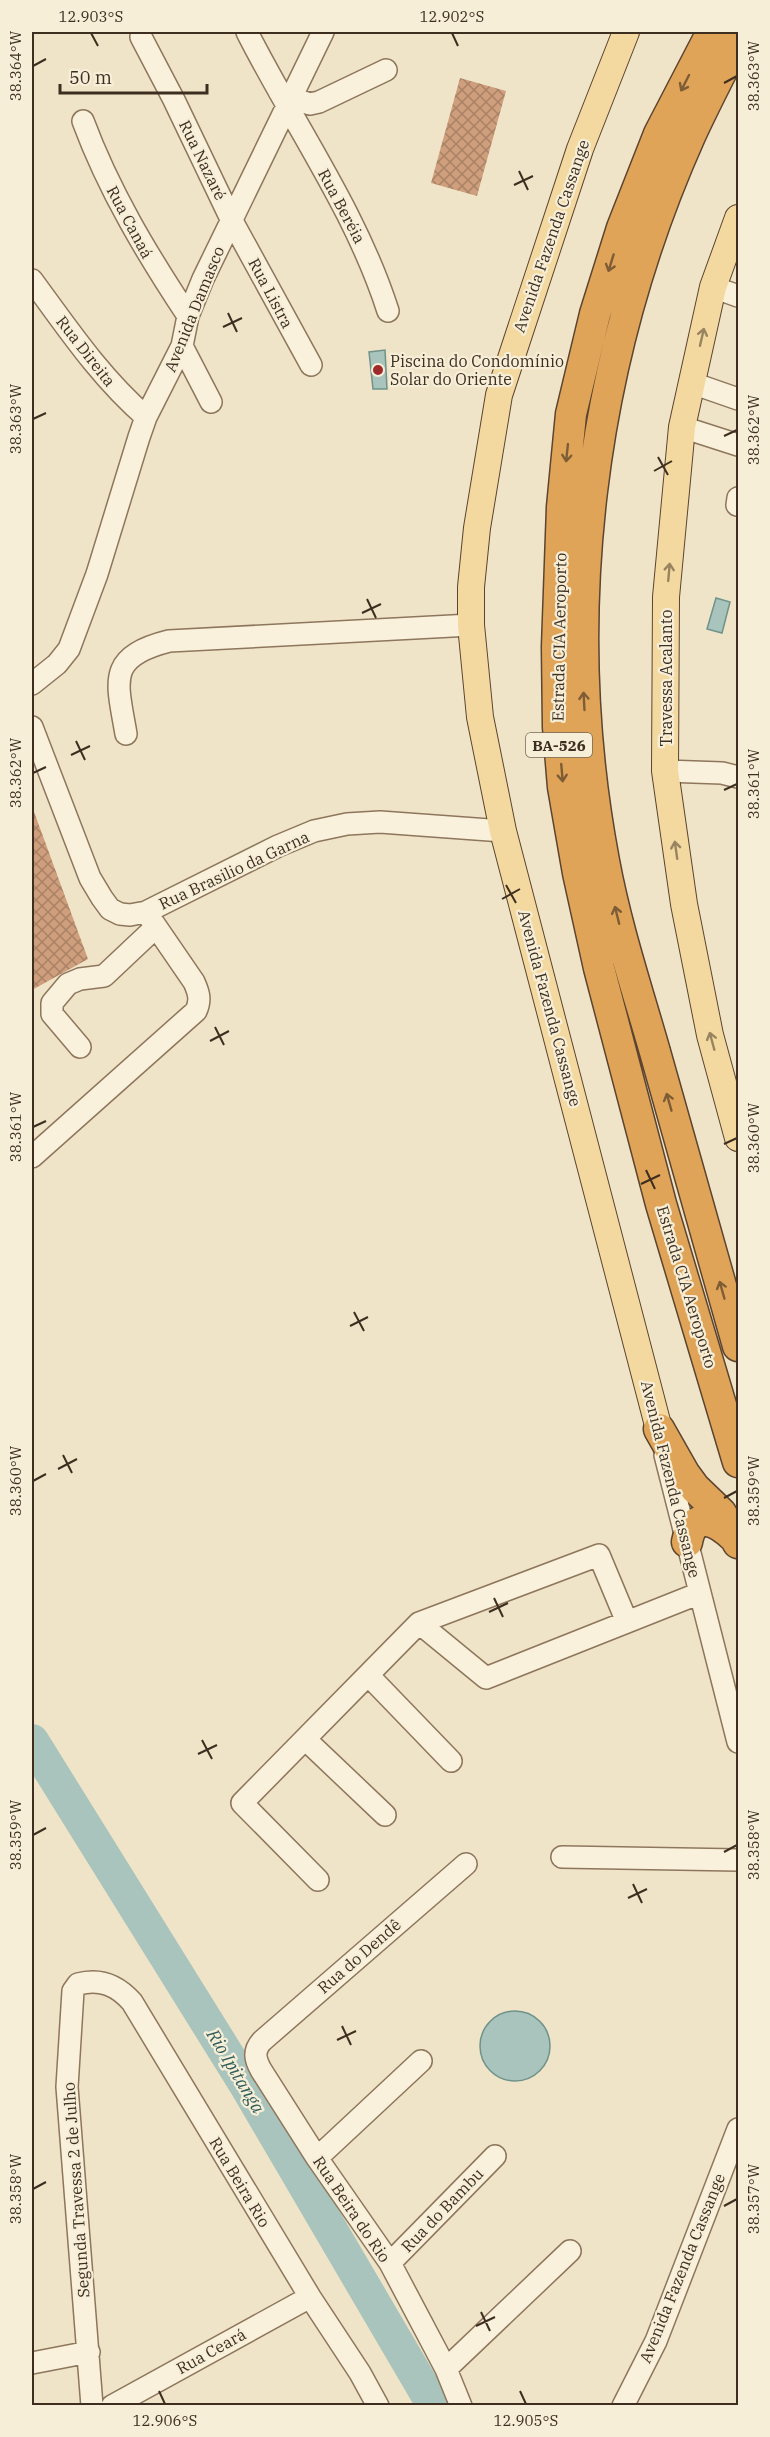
<svg xmlns="http://www.w3.org/2000/svg" width="770" height="2437" font-family="'IBM Plex Serif',serif">
	<style>
		.water { fill: #a9c4bc; stroke: #6f938a; stroke-width: 1.5 }
		.lines { fill: none; stroke-linecap: round; stroke-linejoin: round }
		.river { stroke: #a9c4bc; stroke-width: 34 }
		.building { fill: url(#building-cross-hatch) }
		.minor-casing { stroke: #8d765c; stroke-width: 24 }
		.major-casing { stroke: #5b4430; stroke-width: 28 }
		.highway-casing { stroke: #5b4430; stroke-width: 33 }
		.minor { stroke: #faf1dc; stroke-width: 21 }
		.major { stroke: #f3d9a0; stroke-width: 26 }
		.highway { stroke: #e0a458; stroke-width: 30 }
		.oneway { stroke: #7e5d36 }
		.oneway2 { stroke: #988460 }
		.ticks { fill: none; stroke: #3d2e20; stroke-width: 2 }
		.poi-dot { fill: #9e2a2b; stroke: #f7eed8; stroke-width: 2 }
		.labels { text-anchor: middle; dominant-baseline: central; stroke-width: 4.5; stroke-linejoin: round; paint-order: stroke }
		.shield { fill: #f7eed8; stroke: #756857; stroke-width: 1.5 }
		.shield-label { font-size: 15px; font-weight: bold; fill: #3d2e20 }
		.street-label { font-size: 16px; fill: #3d2e20; stroke: #f7eed8 }
		.poi-label { font-size: 16px; fill: #3d2e20; stroke: #f7eed8; text-anchor: start }
		.water-label { font-size: 18px; font-style: italic; fill: #2f5d5a; stroke: #f7eed8 }
		.neatline { fill: none; stroke: #3d2e20; stroke-width: 2 }
		.ticks-label { font-size: 15px; text-anchor: middle; fill: #3d2e20 }
	</style>
	<defs>
		<pattern id="building-cross-hatch" width="8" height="8" patternUnits="userSpaceOnUse" patternTransform="scale(1.5)"><rect width="8" height="8" fill="#cf9f7d"/><path d="M0 0l8 8M0 8l8-8" fill="none" stroke="#a98266"/></pattern>
	</defs>
	<rect width="100%" height="100%" fill="#f0e4c8"/>
	<path class="water" d="M 385,350 L 387,389 L 373,389 L 369,352 Z
		M 716,598 L 730,602 L 722,633 L 707,629 Z
		M480 2046a35 35 0 1 1 70 0a35 35 0 1 1-70 0Z"/>
	<g class="lines">
		<path class="river" d="M 32,1741 L 246,2085 L 434,2406"/>
	</g>
	<path class="building" d="M 460,78 L 506,91 L 477,196 L 431,183 Z
		M 33,809 L 88,959 L 32,990 L 32,810 Z"/>
	<g class="lines">
		<g class="minor-casing">
			<path id="minor" d="M 247,32 C 294,125 356,211 388,311
				M 141,37 L 174,100 L 231,219 L 311,365
				M 291,98 L 310,104 L 319,102 L 386,70
				M 83,121 C 109,191 147,254 188,316
				M 32,280 C 68,329 100,377 146,417
				M 713,287 L 738,296
				M 182,346 L 211,402
				M 692,383 L 738,399
				M 682,427 L 738,445
				M 738,498 L 737,505 L 738,505
				M 32,684 L 57,664 L 69,649 L 97,574 L 139,437 L 146,417 L 182,346 L 188,316 L 203,279 L 323,32
				M 32,727 L 90,878 L 102,898 L 110,909 L 120,914 L 130,915 L 146,912 L 278,846 L 314,831 L 347,824 L 380,822 L 503,831
				M 126,734 C 117,681 106,657 169,641 L 471,625
				M 665,771 L 722,773 L 738,777
				M 80,1047 L 52,1014 L 52,1003 L 68,984 L 80,979 L 104,976 L 156,927
				M 32,1157 L 196,1011 C 201,1000 199,993 194,982 L 146,912
				M 665,1455 L 738,1742
				M 419,1623 L 599,1555 L 627,1622
				M 369,1676 L 451,1761
				M 305,1739 L 385,1815
				M 562,1857 L 738,1860
				M 318,1880 L 242,1803 L 419,1623 L 486,1678 L 700,1593
				M 317,2158 L 421,2061
				M 390,2263 L 495,2156
				M 32,2363 L 89,2352
				M 446,2369 L 570,2251
				M 92,2406 L 67,2087 L 73,1991 L 78,1984 C 100,1978 117,1985 132,2002 L 310,2297 L 360,2373 L 378,2406
				M 112,2406 L 310,2297
				M 461,2406 L 446,2369 L 390,2263 L 317,2158 L 261,2070 C 255,2059 253,2051 262,2041 L 466,1864
				M 623,2406 L 656,2341 L 738,2129"/>
		</g>
		<g class="major-casing">
			<path id="major" d="M 626,32 L 580,149 L 499,395 L 477,528 L 471,587 L 471,625 L 480,717 L 503,831 L 659,1429
				M 738,218 L 713,287 L 682,427 L 666,597 L 665,771 L 684,904 L 710,1035 L 738,1138"/>
		</g>
		<g class="highway-casing">
			<path id="highway" d="M 712,32 L 659,134 L 622,228 L 595,314 L 571,414 L 562,507 L 557,647 L 558,727 L 563,787 L 578,873 L 599,968 L 661,1204 L 738,1462
				M 738,39 C 722,71 705,103 690,136 C 589,362 558,618 604,861 C 616,926 637,989 655,1052 C 683,1150 711,1248 738,1346
				M 659,1429 L 684,1473 L 695,1488 L 721,1513 L 738,1543
				M 687,1542 C 693,1509 716,1520 734,1537"/>
		</g>
		<use href="#minor" class="minor"/>
		<use href="#major" class="major"/>
		<use href="#highway" class="highway"/>
	</g>
	<defs><path id="oneway-shaft" d="M-6 0H5M1.5-3L5.5 0L1.5 3" fill="none" stroke-width="1.6" stroke-linecap="round" stroke-linejoin="round" transform="scale(1.5)"/></defs>
	<g class="oneway">
		<use href="#oneway-shaft" transform="translate(685 83) rotate(117)"/>
		<use href="#oneway-shaft" transform="translate(611 263) rotate(107)"/>
		<use href="#oneway-shaft" transform="translate(567 453) rotate(96)"/>
		<use href="#oneway-shaft" transform="translate(584 701) rotate(-93)"/>
		<use href="#oneway-shaft" transform="translate(562 773) rotate(85)"/>
		<use href="#oneway-shaft" transform="translate(617 915) rotate(-104)"/>
		<use href="#oneway-shaft" transform="translate(669 1102) rotate(-106)"/>
		<use href="#oneway-shaft" transform="translate(722 1290) rotate(-106)"/>
	</g>
	<g class="oneway2">
		<use href="#oneway-shaft" transform="translate(702 337) rotate(-77)"/>
		<use href="#oneway-shaft" transform="translate(669 572) rotate(-85)"/>
		<use href="#oneway-shaft" transform="translate(676 850) rotate(-98)"/>
		<use href="#oneway-shaft" transform="translate(712 1041) rotate(-105)"/>
	</g>
	<path class="ticks" d="M 91,33 L 98,46M 452,33 L 458,46M 33,66 L 46,59M 724,83 L 737,76M 519,171 L 528,190M 514,185 L 533,176M 228,313 L 237,332M 223,327 L 242,318M 33,419 L 46,413M 724,436 L 737,430M 658,457 L 668,475M 654,471 L 672,461M 367,599 L 376,618M 362,613 L 381,604M 76,741 L 85,760M 71,755 L 90,746M 33,773 L 46,767M 724,790 L 737,784M 506,885 L 516,903M 502,899 L 520,889M 215,1027 L 224,1045M 210,1041 L 229,1031M 33,1127 L 46,1121M 724,1144 L 737,1138M 646,1170 L 655,1189M 641,1184 L 660,1175M 354,1312 L 364,1331M 350,1326 L 368,1317M 63,1455 L 72,1473M 58,1469 L 77,1459M 33,1481 L 46,1474M 724,1498 L 737,1491M 494,1598 L 503,1617M 489,1612 L 508,1603M 202,1740 L 212,1759M 198,1754 L 217,1745M 33,1835 L 46,1828M 724,1852 L 737,1845M 633,1884 L 642,1903M 628,1898 L 647,1889M 342,2026 L 351,2045M 337,2040 L 356,2031M 33,2189 L 46,2182M 724,2206 L 737,2199M 481,2312 L 490,2331M 476,2326 L 495,2317M 159,2391 L 165,2404M 520,2391 L 526,2404"/>
	<circle class="poi-dot" cx="378" cy="370" r="6"/>
	<g class="labels">
		<rect class="shield" x="526" y="733" width="66" height="24" rx="4.5"/>
		<g class="shield-label">
			<text x="559" y="745">BA-526</text>
		</g>
		<g class="street-label">
			<text transform="translate(203 160) rotate(64)">Rua Nazaré</text>
			<text transform="translate(342 206) rotate(62)">Rua Beréia</text>
			<text transform="translate(130 222) rotate(62)">Rua Canaá</text>
			<text transform="translate(551 236) rotate(-71)">Avenida Fazenda Cassange</text>
			<text transform="translate(271 293) rotate(62)">Rua Listra</text>
			<text transform="translate(194 309) rotate(-68)">Avenida Damasco</text>
			<text transform="translate(86 351) rotate(52)">Rua Direita</text>
			<text transform="translate(559 637) rotate(-89)">Estrada CIA Aeroporto</text>
			<text transform="translate(666 678) rotate(-90)">Travessa Acalanto</text>
			<text transform="translate(234 870) rotate(-25)">Rua Brasilio da Garna</text>
			<text transform="translate(550 1008) rotate(75)">Avenida Fazenda Cassange</text>
			<text transform="translate(687 1287) rotate(73)">Estrada CIA Aeroporto</text>
			<text transform="translate(671 1479) rotate(76)">Avenida Fazenda Cassange</text>
			<text transform="translate(359 1956) rotate(-41)">Rua do Dendê</text>
			<text transform="translate(240 2182) rotate(59)">Rua Beira Rio</text>
			<text transform="translate(76 2190) rotate(-94)">Segunda Travessa 2 de Julho</text>
			<text transform="translate(352 2209) rotate(56)">Rua Beira do Rio</text>
			<text transform="translate(442 2210) rotate(-46)">Rua do Bambu</text>
			<text transform="translate(682 2268) rotate(-68)">Avenida Fazenda Cassange</text>
			<text transform="translate(211 2351) rotate(-29)">Rua Ceará</text>
		</g>
		<g class="poi-label">
			<text x="390" y="361">Piscina do Condomínio<tspan x="390" dy="18">Solar do Oriente</tspan></text>
		</g>
		<g class="water-label">
			<text transform="translate(236 2071) rotate(59)">Rio Ipitanga</text>
		</g>
	</g>
	<rect width="770" height="2437" fill="none" stroke="#f7eed8" stroke-width="66"/>
	<path d="M60 84v9h147v-9" fill="none" stroke="#3d2e20" stroke-width="3"/>
	<text x="69" y="84" font-size="18" fill="#3d2e20" stroke="#f7eed8" stroke-width="4.5" paint-order="stroke">50 m</text>
	<rect x="33" y="33" width="704" height="2371" class="neatline"/>
	<g class="ticks-label">
		<text x="91" y="22">12.903°S</text>
		<text x="452" y="22">12.902°S</text>
		<text transform="translate(16 66) rotate(-90)" y="5">38.364°W</text>
		<text transform="translate(754 76) rotate(-90)" y="5">38.363°W</text>
		<text transform="translate(16 419) rotate(-90)" y="5">38.363°W</text>
		<text transform="translate(754 430) rotate(-90)" y="5">38.362°W</text>
		<text transform="translate(16 773) rotate(-90)" y="5">38.362°W</text>
		<text transform="translate(754 784) rotate(-90)" y="5">38.361°W</text>
		<text transform="translate(16 1127) rotate(-90)" y="5">38.361°W</text>
		<text transform="translate(754 1138) rotate(-90)" y="5">38.360°W</text>
		<text transform="translate(16 1481) rotate(-90)" y="5">38.360°W</text>
		<text transform="translate(754 1491) rotate(-90)" y="5">38.359°W</text>
		<text transform="translate(16 1835) rotate(-90)" y="5">38.359°W</text>
		<text transform="translate(754 1845) rotate(-90)" y="5">38.358°W</text>
		<text transform="translate(16 2189) rotate(-90)" y="5">38.358°W</text>
		<text transform="translate(754 2199) rotate(-90)" y="5">38.357°W</text>
		<text x="165" y="2426">12.906°S</text>
		<text x="526" y="2426">12.905°S</text>
	</g>
</svg>
